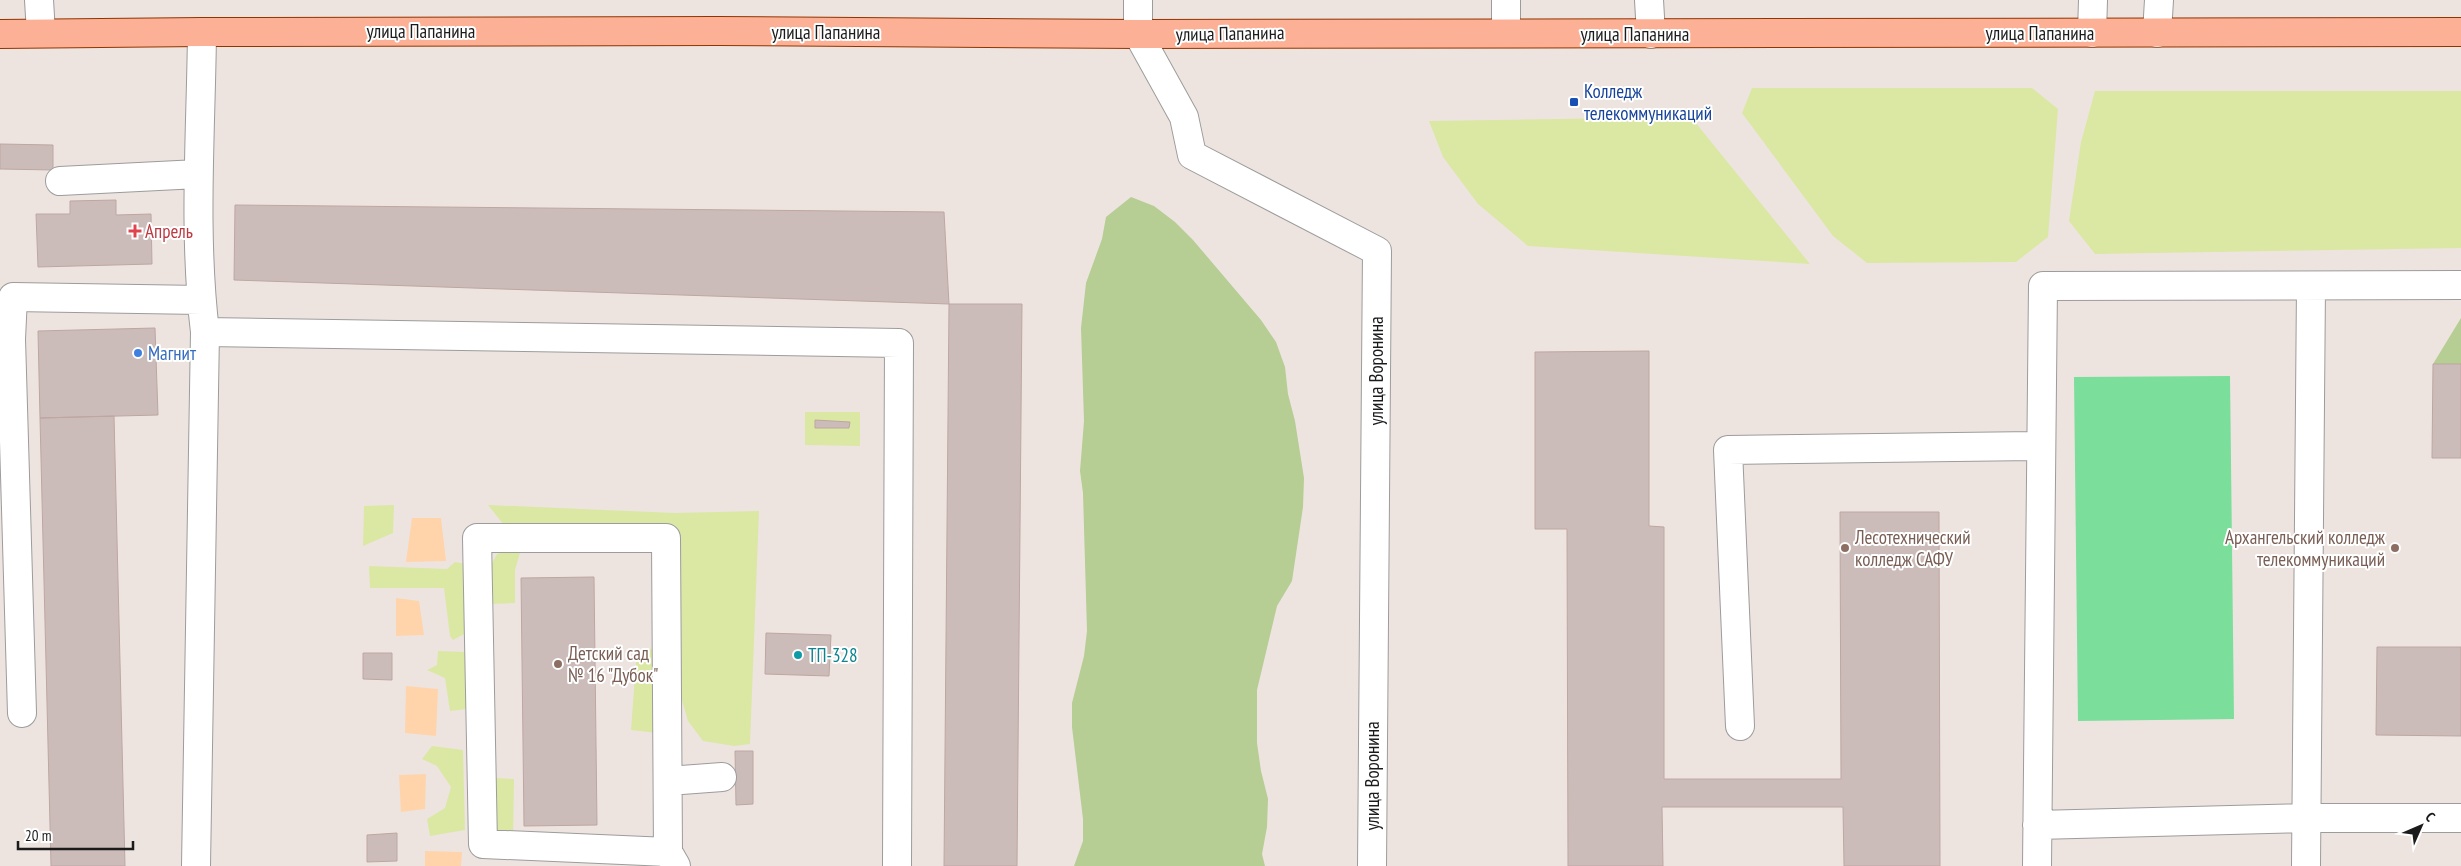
<svg xmlns="http://www.w3.org/2000/svg" width="2461" height="866" font-family="'PT Sans Narrow',sans-serif">
	<style>
		.grass { fill: #dae8a4 }
		.forest { fill: #b6cd93 }
		.sand { fill: #ffd4ab }
		.pitch { fill: #7bde9a }
		.building { fill: #ccbcb9; stroke: #bea6a2 }
		.lines { fill: none; stroke-linecap: round; stroke-linejoin: round }
		.minor-casing { stroke: #9c9c9c; stroke-width: 30 }
		.major-casing { stroke: #913500; stroke-width: 30 }
		.minor { stroke: #fff; stroke-width: 28 }
		.major { stroke: #fcb095; stroke-width: 28 }
		.transit-dot { fill: #1a4fb4; stroke: #fff; stroke-width: 2 }
		.health-dot { fill: #e0444e; stroke: #fff; stroke-width: 2 }
		.shop-dot { fill: #3f7fe0; stroke: #fff; stroke-width: 2 }
		.education-dot { fill: #8d6e63; stroke: #fff; stroke-width: 2 }
		.culture-dot { fill: #0f9aa8; stroke: #fff; stroke-width: 2 }
		.labels { text-anchor: middle; dominant-baseline: central; stroke-width: 4; stroke-linejoin: round; paint-order: stroke }
		.street-label { font-size: 19px; fill: #1b1b1b; stroke: #fff }
		.transit-label { font-size: 19px; fill: #164399; stroke: #fff; text-anchor: start }
		.health-label { font-size: 19px; fill: #be3a42; stroke: #fff; text-anchor: start }
		.shop-label { font-size: 19px; fill: #366cbe; stroke: #fff; text-anchor: start }
		.education-label { font-size: 19px; fill: #785e54; stroke: #fff; text-anchor: start }
		.culture-label { font-size: 19px; fill: #0d838f; stroke: #fff; text-anchor: start }
	</style>
	<rect width="100%" height="100%" fill="#ede4e0"/>
	<path class="grass" d="M 1752,88 L 2032,88 L 2058,109 L 2048,237 L 2016,262 L 1867,263 L 1833,236 L 1742,113 Z
		M 2095,91 L 2461,91 L 2461,248 L 2095,254 L 2069,221 L 2081,142 Z
		M 1691,117 L 1810,264 L 1528,246 L 1478,204 L 1443,157 L 1429,121 Z
		M 805,412 L 860,412 L 860,446 L 805,445 Z
		M 394,505 L 393,533 L 363,546 L 364,506 Z
		M 488,505 L 675,513 L 759,511 L 750,744 L 734,746 L 703,741 L 688,721 L 682,700 L 676,532 L 504,525 Z
		M 522,546 L 515,570 L 515,603 L 490,604 L 489,569 L 497,554 Z
		M 455,562 L 467,564 L 466,633 L 453,640 L 450,636 L 444,588 L 370,588 L 369,566 L 447,569 Z
		M 637,649 L 657,649 L 657,733 L 631,730 Z
		M 438,651 L 465,652 L 467,709 L 450,711 L 445,678 L 427,670 L 437,665 Z
		M 432,746 L 463,750 L 465,830 L 430,836 L 427,819 L 445,808 L 451,787 L 437,766 L 422,759 Z
		M 493,778 L 514,779 L 513,839 L 499,832 L 490,815 Z"/>
	<path class="forest" d="M 1131,197 L 1154,206 L 1175,222 L 1193,240 L 1261,320 L 1276,342 L 1285,367 L 1288,394 L 1295,421 L 1304,478 L 1303,507 L 1292,581 L 1277,606 L 1257,690 L 1257,743 L 1261,771 L 1268,799 L 1267,827 L 1262,854 L 1265,866 L 1074,866 L 1083,841 L 1083,819 L 1072,727 L 1072,703 L 1084,656 L 1087,631 L 1083,493 L 1080,471 L 1084,421 L 1081,328 L 1086,283 L 1102,239 L 1106,217 Z
		M 2461,318 L 2461,364 L 2433,364 Z"/>
	<path class="sand" d="M 412,518 L 441,518 L 446,561 L 406,562 Z
		M 396,598 L 419,601 L 424,635 L 396,636 Z
		M 406,686 L 438,689 L 436,736 L 405,733 Z
		M 426,774 L 425,809 L 401,812 L 399,775 Z
		M 425,851 L 462,852 L 461,866 L 425,866 Z"/>
	<path class="pitch" d="M 2230,376 L 2234,719 L 2078,721 L 2074,377 Z"/>
	<path class="building" d="M 0,144 L 53,145 L 53,170 L 0,169 Z
		M 116,200 L 116,215 L 151,214 L 152,264 L 38,267 L 36,214 L 70,214 L 70,201 Z
		M 235,205 L 944,212 L 949,304 L 234,280 Z
		M 949,304 L 1022,304 L 1017,866 L 944,866 Z
		M 155,328 L 158,415 L 40,418 L 38,331 Z
		M 1649,351 L 1649,526 L 1664,527 L 1664,779 L 1841,779 L 1840,512 L 1939,512 L 1940,866 L 1844,866 L 1843,807 L 1662,807 L 1663,866 L 1568,866 L 1567,529 L 1535,529 L 1535,352 Z
		M 2433,364 L 2461,364 L 2461,458 L 2432,458 Z
		M 114,416 L 125,866 L 51,866 L 40,418 Z
		M 815,420 L 850,422 L 849,428 L 815,428 Z
		M 594,577 L 597,825 L 524,826 L 521,578 Z
		M 766,633 L 831,635 L 829,676 L 765,674 Z
		M 2377,647 L 2461,647 L 2461,736 L 2376,735 Z
		M 363,653 L 392,653 L 392,680 L 363,679 Z
		M 735,751 L 753,751 L 753,804 L 736,805 Z
		M 397,833 L 397,861 L 367,862 L 367,835 Z"/>
	<g class="lines">
		<g class="minor-casing">
			<path id="minor" d="M 39,0 L 41,33
				M 1138,0 L 1138,34 L 1184,117 L 1192,155 L 1377,251 L 1372,866
				M 1506,0 L 1506,33
				M 1649,0 L 1651,34
				M 2092,33 L 2093,0
				M 2157,33 L 2159,0
				M 60,181 L 198,174
				M 205,332 L 899,343 L 897,866
				M 22,713 L 11,339 L 13,297 L 201,300
				M 1740,726 L 1728,450 L 2041,446
				M 668,781 L 722,777
				M 2037,825 L 2306,818 L 2461,818
				M 668,852 L 483,844 L 477,538 L 666,538 L 668,852 L 676,866
				M 196,866 L 205,332 C 193,233 201,131 202,32
				M 2037,866 L 2043,286 L 2461,285
				M 2306,866 L 2311,286"/>
		</g>
		<g class="major-casing">
			<path id="major" d="M 0,34 L 202,32 L 718,31 L 1138,34 L 2461,32"/>
		</g>
		<use href="#minor" class="minor"/>
		<use href="#major" class="major"/>
	</g>
	<rect class="transit-dot" x="1569" y="97" width="10" height="10" rx="2.5"/>
	<path class="health-dot" d="M132.5 223.5h5v5h5v5h-5v5h-5v-5h-5v-5h5z"/>
	<circle class="shop-dot" cx="138" cy="353" r="5"/>
	<g class="education-dot">
		<circle cx="1845" cy="548" r="5"/>
		<circle cx="2395" cy="548" r="5"/>
		<circle cx="558" cy="664" r="5"/>
	</g>
	<circle class="culture-dot" cx="798" cy="655" r="5"/>
	<g class="labels">
		<g class="street-label">
			<text x="421" y="31">улица Папанина</text>
			<text x="826" y="32">улица Папанина</text>
			<text transform="translate(1230 33) rotate(-1)">улица Папанина</text>
			<text x="2040" y="33">улица Папанина</text>
			<text x="1635" y="34">улица Папанина</text>
			<text transform="translate(1376 371) rotate(-90)">улица Воронина</text>
			<text transform="translate(1372 776) rotate(-90)">улица Воронина</text>
		</g>
		<g class="transit-label">
			<text x="1584" y="91">Колледж<tspan x="1584" dy="22">телекоммуникаций</tspan></text>
		</g>
		<g class="health-label">
			<text x="145" y="231">Апрель</text>
		</g>
		<g class="shop-label">
			<text x="148" y="353">Магнит</text>
		</g>
		<g class="education-label">
			<text x="1855" y="537">Лесотехнический<tspan x="1855" dy="22">колледж САФУ</tspan></text>
			<text x="2385" y="537" text-anchor="end">Архангельский колледж<tspan x="2385" dy="22">телекоммуникаций</tspan></text>
			<text x="568" y="653">Детский сад<tspan x="568" dy="22">№ 16 "Дубок"</tspan></text>
		</g>
		<g class="culture-label">
			<text x="808" y="655">ТП-328</text>
		</g>
	</g>
	<g transform="translate(2421 826) rotate(45)" stroke="#ffffff" stroke-width="4" paint-order="stroke">
	<path d="M0-4L9 19L0 12L-9 19Z" fill="#1b1b1b"/>
	<text y="-8" font-size="14" font-weight="bold" text-anchor="middle" fill="#1b1b1b">С</text>
	</g>
	<path d="M18 841v8h115v-8" fill="none" stroke="#1b1b1b" stroke-width="2.5"/>
	<text x="25" y="841" font-size="15" fill="#1b1b1b" stroke="#ffffff" stroke-width="4" paint-order="stroke">20 m</text>
</svg>
